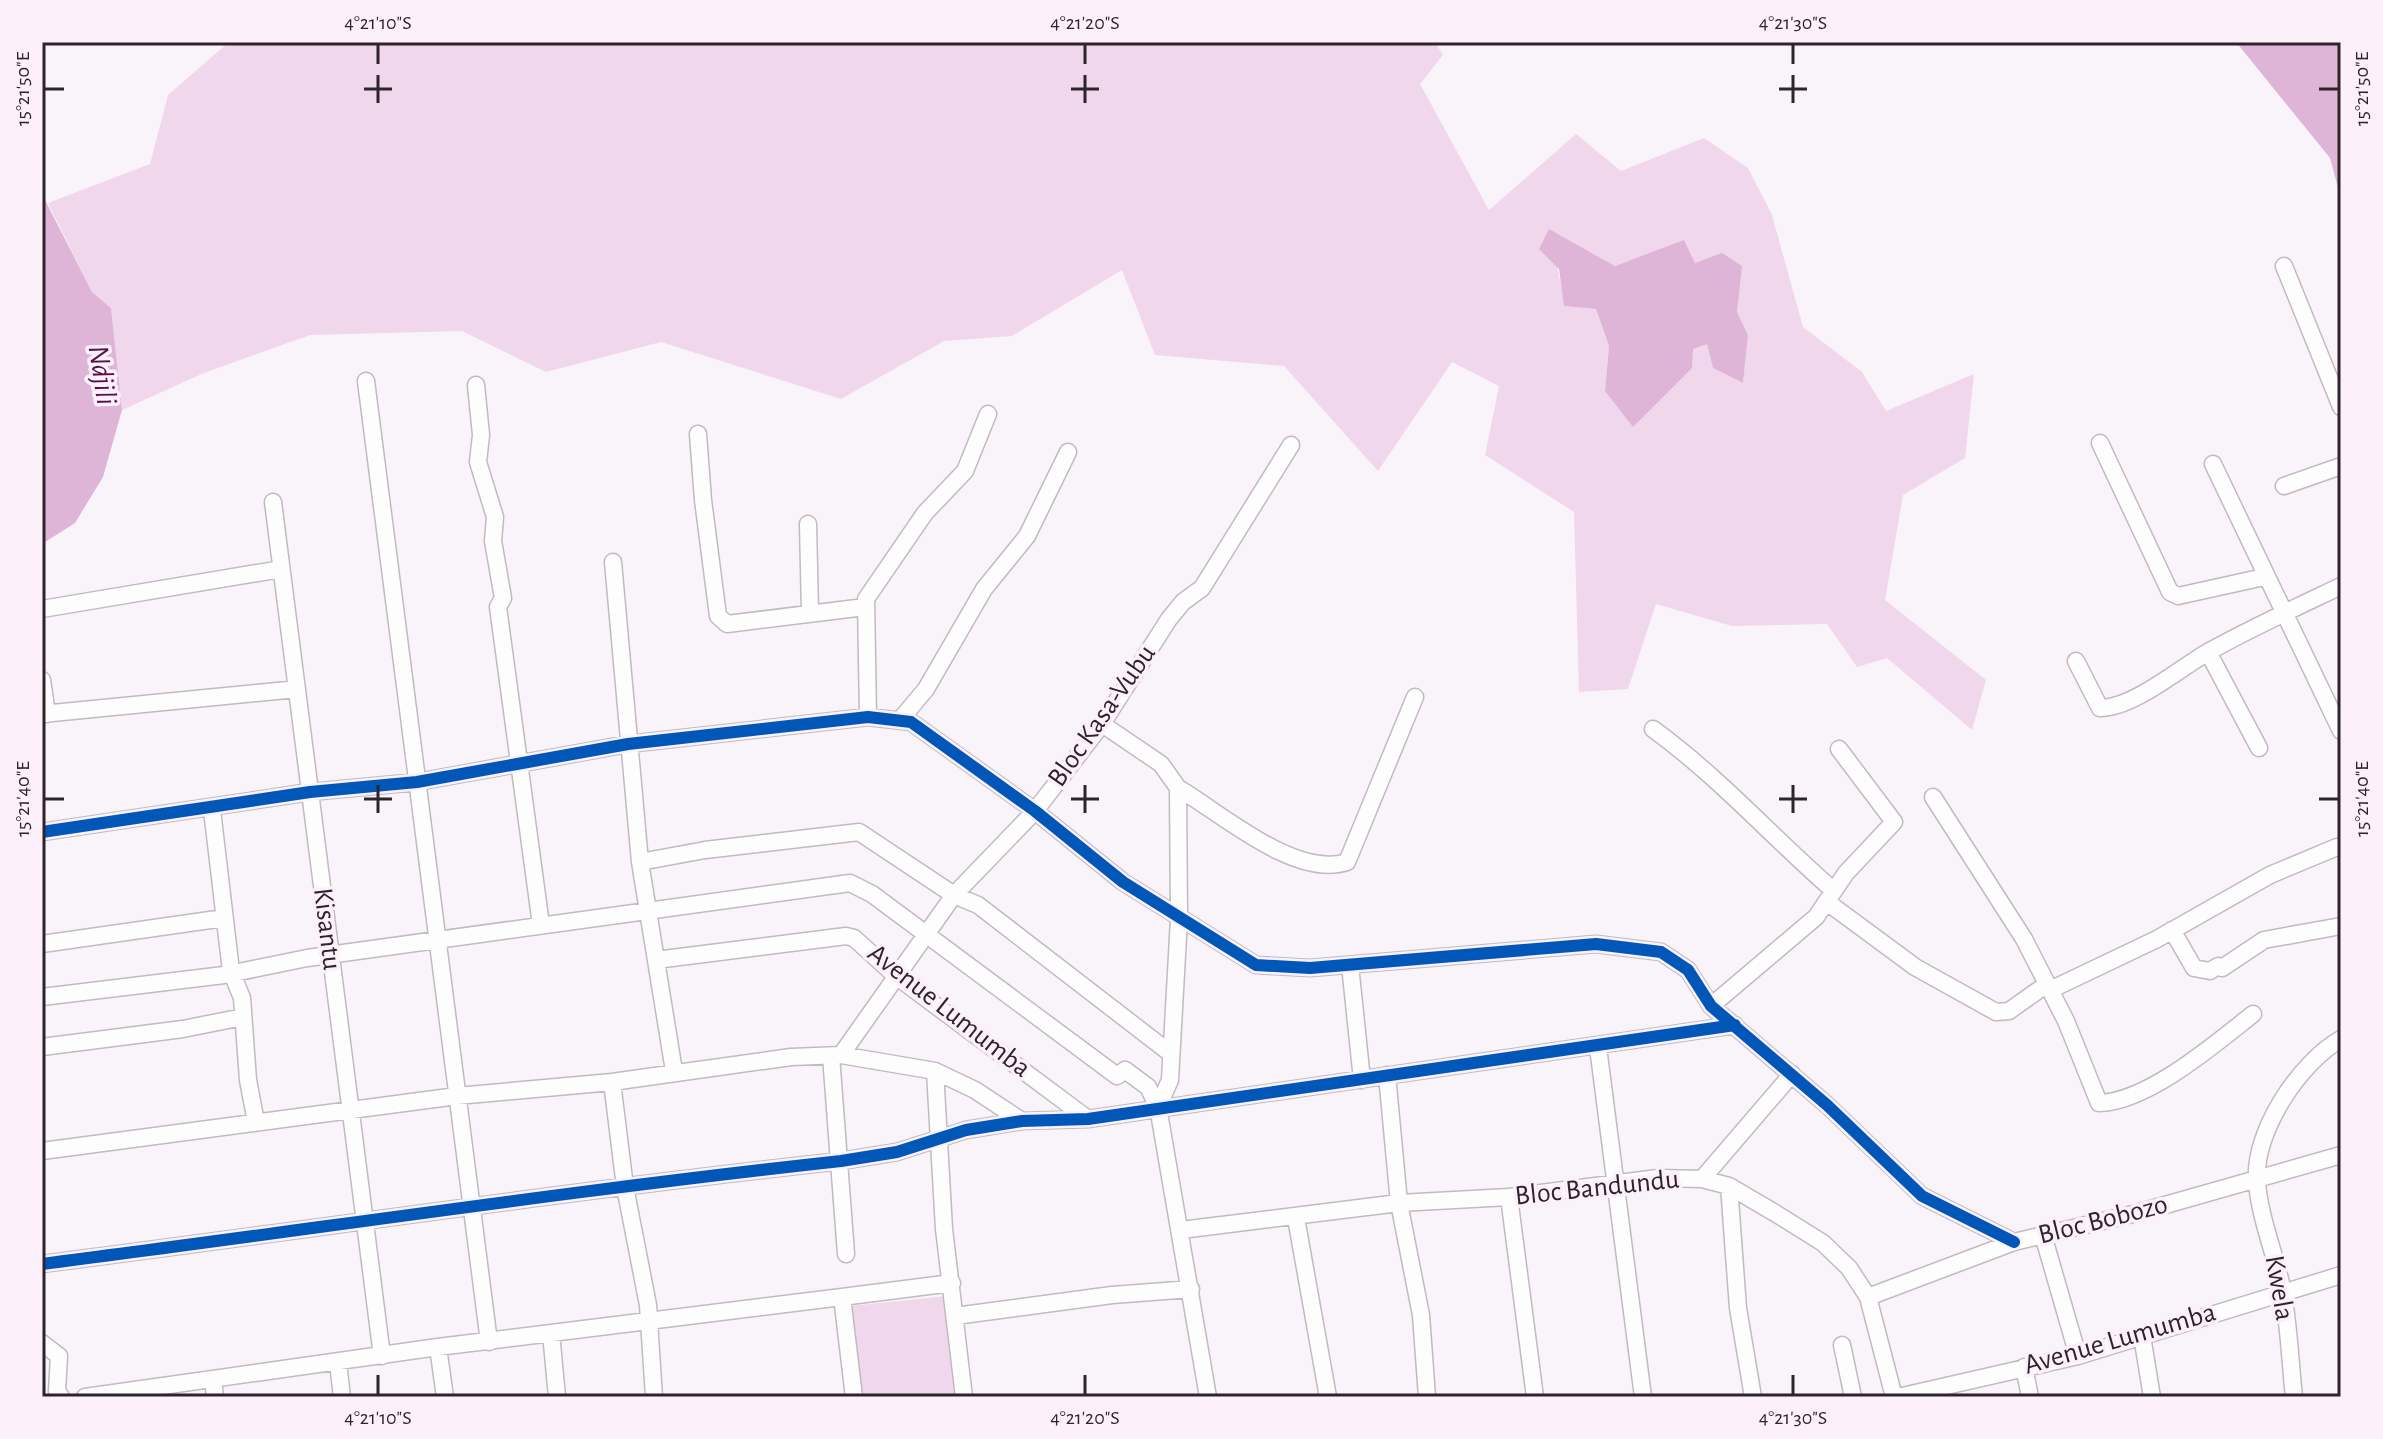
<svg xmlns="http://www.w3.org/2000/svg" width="2383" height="1439" font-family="'Alegreya Sans',sans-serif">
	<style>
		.green { fill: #f1d7ec; fill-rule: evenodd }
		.water { fill: #dfb5d7 }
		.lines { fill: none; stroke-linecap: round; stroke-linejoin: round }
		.street-casing { stroke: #c1bac0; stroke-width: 19 }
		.street { stroke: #fefdfe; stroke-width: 16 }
		.cycleway-casing { stroke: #fcf1fa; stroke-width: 17 }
		.cycleway { stroke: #0057b8; stroke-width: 12 }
		.ticks { fill: none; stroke: #2e242c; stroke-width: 3 }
		.labels { text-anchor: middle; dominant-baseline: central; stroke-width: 7; stroke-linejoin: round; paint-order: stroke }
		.street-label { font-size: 28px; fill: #2e242c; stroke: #fcf1fa }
		.water-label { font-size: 30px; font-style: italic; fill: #55104d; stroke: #fcf1fa }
		.neatline { fill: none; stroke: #2e242c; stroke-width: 3 }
		.ticks-label { font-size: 20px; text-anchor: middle; fill: #2e242c }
	</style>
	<rect width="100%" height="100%" fill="#f9f4f9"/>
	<path class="green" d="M 229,42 L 1435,42 L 1443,55 L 1420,84 L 1489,210 L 1576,134 L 1621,171 L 1704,138 L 1748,168 L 1772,215 L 1803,327 L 1862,372 L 1886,411 L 1974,374 L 1965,458 L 1903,495 L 1885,600 L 1986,680 L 1972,730 L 1887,658 L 1857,667 L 1827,624 L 1732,626 L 1656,604 L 1628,689 L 1579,692 L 1574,512 L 1485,455 L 1499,386 L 1452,362 L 1378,471 L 1284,366 L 1155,355 L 1122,270 L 1012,336 L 944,341 L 841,399 L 661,342 L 546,372 L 462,331 L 310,335 L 204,373 L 122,410 L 111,308 L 92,292 L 48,203 L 150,164 L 168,95 ZM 1550,230 L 1615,266 L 1684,241 L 1695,264 L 1741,267 L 1737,312 L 1748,335 L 1743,383 L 1713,368 L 1707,343 L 1692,349 L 1692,368 L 1605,391 L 1609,346 L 1596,309 L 1565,306 Z
		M 947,1296 L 958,1397 L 859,1397 L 850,1306 Z"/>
	<path class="water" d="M 2236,42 L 2341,42 L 2341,199 L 2330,158 Z
		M 42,194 L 92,292 L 111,308 L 122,410 L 103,477 L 75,523 L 42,544 Z
		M 1549,229 L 1615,266 L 1684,240 L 1695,263 L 1722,253 L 1742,266 L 1737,312 L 1748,335 L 1743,383 L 1713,368 L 1707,344 L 1693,349 L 1692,368 L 1633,427 L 1605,391 L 1609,346 L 1596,309 L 1564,306 L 1559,269 L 1539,249 Z"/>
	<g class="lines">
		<g class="street-casing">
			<path id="street" d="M 2284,266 L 2341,407
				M 366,381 L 489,1342
				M 476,385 L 481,435 L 478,462 L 495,517 L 493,541 L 503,598 L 498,607 L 541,925
				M 698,434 L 703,500 L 718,616 L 727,624 L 865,607
				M 2100,443 L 2170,592 L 2178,596 L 2264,577
				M 2213,464 L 2341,731
				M 2284,486 L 2341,466
				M 273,502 L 382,1356
				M 808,524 L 810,613
				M 613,562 L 640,862 L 674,1071
				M 42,609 L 281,569
				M 2208,652 L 2259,748
				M 2076,661 L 2100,708 C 2133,708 2179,669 2208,652 C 2251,628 2297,607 2341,586
				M 42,680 L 47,714
				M 42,714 L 297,689
				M 868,717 L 866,599 L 925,513 L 965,471 L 988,414
				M 900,720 L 926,689 L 984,589 L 1027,536 L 1068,452
				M 1102,724 L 1161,764 L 1178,788 L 1179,919 L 1170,1080 L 1158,1107
				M 1653,729 C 1719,777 1773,838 1834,891
				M 1178,788 C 1221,813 1295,879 1347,862 L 1415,697
				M 1933,797 L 2024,939 L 2066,1021 L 2099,1103 C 2148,1102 2216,1043 2253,1014
				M 212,810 L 231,971 L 242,998 L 248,1080 L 256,1122
				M 42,832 L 310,792 L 417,782 L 628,744 L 868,717 L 911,722 L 1035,811 L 1123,882 L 1256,965 L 1310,968 L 1596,944 L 1661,952 L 1688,970 L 1711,1006 L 1827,1105 L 1922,1196 L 2014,1242
				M 640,862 L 705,850 L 859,832 L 954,895 L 978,905 L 1170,1053
				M 1827,902 L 1915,967 L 1996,1012 L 2009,1011 L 2047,984
				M 2172,930 L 2194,968 L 2210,971 L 2218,966 L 2222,968 L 2264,940 L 2341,926
				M 42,944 L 224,918
				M 656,960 L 846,936 L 854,938 L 896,976 L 1088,1119
				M 1350,965 L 1362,1080
				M 2050,990 L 2157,939 L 2270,875 L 2337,847
				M 42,997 L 224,975 L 307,958 L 850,883 L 872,894 L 1117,1076 L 1125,1070 L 1148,1087 L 1158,1107 L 1208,1397
				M 1711,1006 L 1816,917 L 1846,873 L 1894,822 L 1839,749
				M 42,1047 L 183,1029 L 243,1017
				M 1598,1047 L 1643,1397
				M 841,1055 L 954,895 L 1035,811 L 1102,724 L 1169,619 L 1183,602 L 1202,588 L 1291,445
				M 831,1056 L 846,1254
				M 935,1071 L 944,1229 L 964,1397
				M 1387,1075 L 1399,1203 L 1421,1315 L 1427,1397
				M 612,1082 L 625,1187 L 648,1305 L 654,1397
				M 42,1151 L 457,1096 L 612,1082 L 791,1057 L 841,1055 L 935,1071 L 975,1090 L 1022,1121
				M 1702,1179 L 1792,1074
				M 1729,1186 L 1738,1308 L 1753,1397
				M 1509,1197 L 1535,1397
				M 1296,1218 L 1328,1397
				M 1181,1230 L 1399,1203 L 1509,1197 L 1658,1178 L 1702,1179 L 1729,1186 L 1775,1213 L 1823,1243 L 1849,1268 L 1868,1297 L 1894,1397
				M 2043,1235 L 2078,1356
				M 42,1264 C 308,1230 574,1190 841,1161 L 897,1152 L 966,1130 L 1022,1121 L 1088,1119 L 1735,1025
				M 1868,1297 L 2014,1242 L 2137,1213 L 2341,1155
				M 955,1316 L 1112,1295 L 1191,1289
				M 551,1333 L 557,1397
				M 2142,1336 L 2152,1397
				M 42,1343 L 59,1356 L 57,1391 L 61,1397
				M 1842,1345 L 1853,1397
				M 438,1347 L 445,1397
				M 338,1363 L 342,1397
				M 2024,1367 L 2030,1397
				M 213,1379 L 215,1397
				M 85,1397 L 438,1347 L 842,1297
				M 854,1397 L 842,1297 L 952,1283
				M 1898,1397 L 2078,1356 L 2341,1275
				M 2294,1397 C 2290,1361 2289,1323 2282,1288 C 2275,1253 2259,1216 2257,1181 C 2253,1132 2300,1062 2341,1039"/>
		</g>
		<use href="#street" class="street"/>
		<g class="cycleway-casing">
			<path id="cycleway" d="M 42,832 L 310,792 L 417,782 L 628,744 L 868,717 L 911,722 L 1035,811 L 1123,882 L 1256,965 L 1310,968 L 1596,944 L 1661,952 L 1688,970 L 1711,1006 L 1827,1105 L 1922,1196 L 2014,1242
				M 42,1264 C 308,1230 574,1190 841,1161 L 897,1152 L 966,1130 L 1022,1121 L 1088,1119 L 1735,1025"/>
		</g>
		<use href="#cycleway" class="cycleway"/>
	</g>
	<path class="ticks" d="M 378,44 L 378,64M 1085,44 L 1085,64M 1793,44 L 1793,64M 378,75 L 378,103M 1085,75 L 1085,103M 1793,75 L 1793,103M 44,89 L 64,89M 364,89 L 392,89M 1071,89 L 1099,89M 1779,89 L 1807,89M 2319,89 L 2339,89M 378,785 L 378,813M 1085,785 L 1085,813M 1793,785 L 1793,813M 44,799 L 64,799M 364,799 L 392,799M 1071,799 L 1099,799M 1779,799 L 1807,799M 2319,799 L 2339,799M 378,1375 L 378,1395M 1085,1375 L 1085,1395M 1793,1375 L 1793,1395"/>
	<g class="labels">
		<g class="street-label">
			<text transform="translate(1102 716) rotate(-55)">Bloc Kasa-Vubu</text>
			<text transform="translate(327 929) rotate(83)">Kisantu</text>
			<text transform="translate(949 1011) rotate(38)">Avenue Lumumba</text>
			<text transform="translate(1597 1188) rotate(-6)">Bloc Bandundu</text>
			<text transform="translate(2103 1220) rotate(-14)">Bloc Bobozo</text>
			<text transform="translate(2279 1288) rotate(80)">Kwela</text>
			<text transform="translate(2120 1339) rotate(-16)">Avenue Lumumba</text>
		</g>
		<g class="water-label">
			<text transform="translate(102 375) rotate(81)">Ndjili</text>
		</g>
	</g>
	<rect width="2383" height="1439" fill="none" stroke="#fcf1fa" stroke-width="88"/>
	<rect x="44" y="44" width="2295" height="1351" class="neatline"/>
	<g class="ticks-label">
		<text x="378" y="29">4°21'10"S</text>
		<text x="1085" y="29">4°21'20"S</text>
		<text x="1793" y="29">4°21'30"S</text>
		<text transform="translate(2361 89) rotate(-90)" y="7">15°21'50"E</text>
		<text transform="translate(22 89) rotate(-90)" y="7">15°21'50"E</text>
		<text transform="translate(2361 799) rotate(-90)" y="7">15°21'40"E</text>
		<text transform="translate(22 799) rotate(-90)" y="7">15°21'40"E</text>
		<text x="378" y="1424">4°21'10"S</text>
		<text x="1085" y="1424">4°21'20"S</text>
		<text x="1793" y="1424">4°21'30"S</text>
	</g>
</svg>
